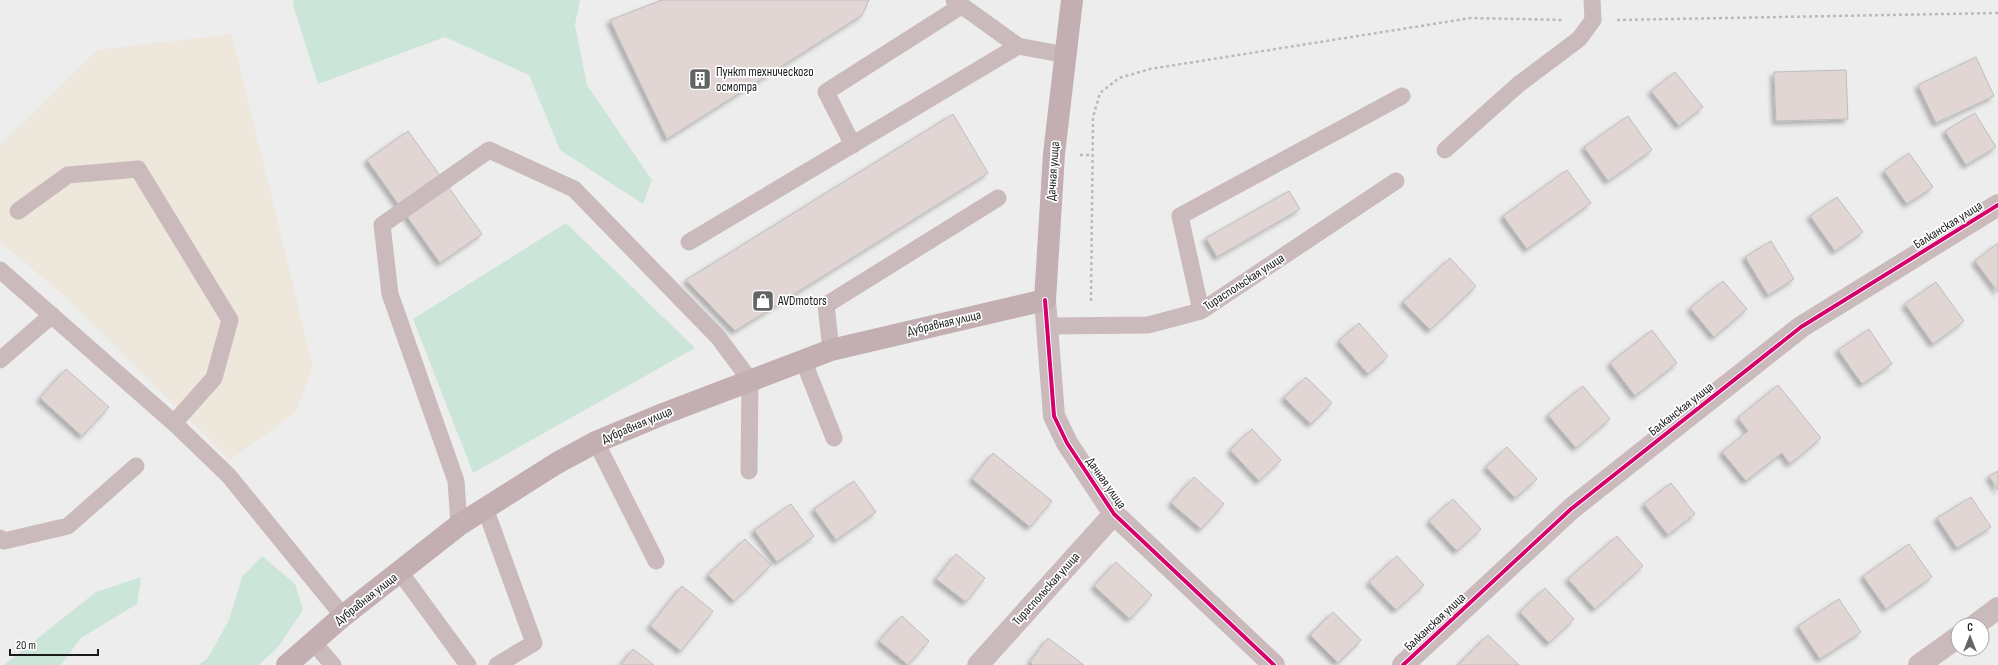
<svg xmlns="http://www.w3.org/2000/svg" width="1998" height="665" font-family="'Sofia Sans Condensed',sans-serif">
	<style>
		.industrial { fill: #ede7dc }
		.green { fill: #cbe5d9 }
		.building { fill: #e2d6d5; stroke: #bdbdbd; filter: url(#shadow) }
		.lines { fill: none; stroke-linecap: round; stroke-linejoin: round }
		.path { stroke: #c2b7b8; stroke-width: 2.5; stroke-dasharray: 3 3; stroke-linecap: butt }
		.service { stroke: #cbbabc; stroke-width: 17 }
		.minor { stroke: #cbbabc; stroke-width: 22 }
		.secondary { stroke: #c3afb1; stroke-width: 22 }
		.cycleway-casing { stroke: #fff; stroke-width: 6 }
		.cycleway { stroke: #d6006c; stroke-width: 4 }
		.labels { text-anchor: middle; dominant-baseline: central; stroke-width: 3.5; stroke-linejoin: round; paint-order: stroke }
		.poi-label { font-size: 13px; fill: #191a1a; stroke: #fff; text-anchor: start }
		.street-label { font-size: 13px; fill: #191a1a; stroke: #fff }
	</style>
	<defs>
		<filter id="shadow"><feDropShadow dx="-3.5" dy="3.5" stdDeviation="2" flood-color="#0004"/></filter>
	</defs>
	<rect width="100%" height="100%" fill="#ededee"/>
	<path class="industrial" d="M 232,34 L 313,367 L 296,412 L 230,460 L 59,291 L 0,242 L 0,145 L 97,50 Z"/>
	<path class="green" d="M 293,0 L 580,0 L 575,25 L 587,85 L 652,180 L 643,204 L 560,150 L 529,75 L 445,37 L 318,84 L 294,8 Z
		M 566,223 L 695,348 L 473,473 L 413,319 Z
		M 262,556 L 295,584 L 303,610 L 278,647 L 259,665 L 198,665 L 208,658 L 229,620 L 242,577 Z
		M 141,577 L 137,604 L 81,638 L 61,665 L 4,665 L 96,592 Z"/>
	<path class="building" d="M 662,0 L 869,0 L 862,15 L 667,139 L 610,20 Z
		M 1976,57 L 1994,96 L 1936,123 L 1918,85 Z
		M 1846,70 L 1848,119 L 1776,121 L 1774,72 Z
		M 1675,72 L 1703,107 L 1679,126 L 1651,91 Z
		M 1975,113 L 1996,147 L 1966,165 L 1945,131 Z
		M 953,114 L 988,173 L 735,331 L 686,280 Z
		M 1628,116 L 1652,150 L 1608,181 L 1584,147 Z
		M 408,131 L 482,234 L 440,263 L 367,160 Z
		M 1909,153 L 1933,187 L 1907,204 L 1884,171 Z
		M 1567,170 L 1591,203 L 1527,249 L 1503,216 Z
		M 1289,191 L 1300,209 L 1217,257 L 1206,238 Z
		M 1837,197 L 1863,232 L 1835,251 L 1810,216 Z
		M 1771,241 L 1794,279 L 1768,295 L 1745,257 Z
		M 1998,243 L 1998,292 L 1975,261 Z
		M 1450,258 L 1476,286 L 1430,330 L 1403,302 Z
		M 1723,281 L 1747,309 L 1714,337 L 1690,308 Z
		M 1936,282 L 1964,321 L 1933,344 L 1905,304 Z
		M 1359,323 L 1388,356 L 1368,374 L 1339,341 Z
		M 1869,329 L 1892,364 L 1862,384 L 1838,350 Z
		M 1652,330 L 1677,363 L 1635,396 L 1610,363 Z
		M 66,369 L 109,407 L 82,436 L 40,398 Z
		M 1306,377 L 1332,403 L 1311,424 L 1284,398 Z
		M 1778,385 L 1821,438 L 1790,464 L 1782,453 L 1746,481 L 1722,452 L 1748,431 L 1738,418 Z
		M 1583,386 L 1610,419 L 1576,448 L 1548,415 Z
		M 1252,429 L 1281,460 L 1259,481 L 1230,450 Z
		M 1507,447 L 1537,479 L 1515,498 L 1486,467 Z
		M 993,453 L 1052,501 L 1030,527 L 972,479 Z
		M 1998,471 L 1998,490 L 1989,476 Z
		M 1194,477 L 1224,504 L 1201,529 L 1171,503 Z
		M 854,481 L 876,512 L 836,540 L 814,509 Z
		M 1671,483 L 1695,514 L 1668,535 L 1644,504 Z
		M 1971,497 L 1991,527 L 1957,548 L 1937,518 Z
		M 1453,499 L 1481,529 L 1457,551 L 1429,521 Z
		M 791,504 L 814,536 L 777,562 L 754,530 Z
		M 1617,536 L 1643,566 L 1595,609 L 1568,579 Z
		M 745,539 L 771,565 L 734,601 L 708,575 Z
		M 1909,544 L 1932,577 L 1886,609 L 1863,576 Z
		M 956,554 L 985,578 L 966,602 L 936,579 Z
		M 1397,556 L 1424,585 L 1396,610 L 1369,582 Z
		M 1116,562 L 1152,595 L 1130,619 L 1094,586 Z
		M 682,586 L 713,611 L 681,651 L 650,626 Z
		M 1545,588 L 1574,619 L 1549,643 L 1520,612 Z
		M 1839,599 L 1861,632 L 1820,659 L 1798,626 Z
		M 1333,612 L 1361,640 L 1338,663 L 1310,635 Z
		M 902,616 L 929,641 L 908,665 L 879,641 Z
		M 1488,635 L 1519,665 L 1458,665 Z
		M 1048,638 L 1084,665 L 1033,665 L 1030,662 Z
		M 633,649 L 654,665 L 621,665 Z"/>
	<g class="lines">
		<path class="path" d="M 1617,20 L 1998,13
			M 1080,155 L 1092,155
			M 1091,301 L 1093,117 L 1100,93 L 1119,78 L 1150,69 L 1471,18 L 1564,20"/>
		<path class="service" d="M 954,0 L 1018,46 L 1066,55
			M 853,145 L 826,92 L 961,6
			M 1445,150 L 1519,84 L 1579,39 L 1593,20 L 1592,0
			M 18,211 L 68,175 L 138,169 L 230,320 L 214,378 L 174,423
			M 689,242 L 1018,46
			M 0,270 L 174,423 L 229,476 L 343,616
			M 1201,311 L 1180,216 L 1402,96
			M 1047,326 L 1148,325 L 1201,311 L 1396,181
			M 831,350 L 826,305 L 998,198
			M 0,360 L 52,315
			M 803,360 L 834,438
			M 596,442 L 656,561
			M 485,508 L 534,643 L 497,665
			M 459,525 L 456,481 L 390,294 L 382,225 L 489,150 L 574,189 L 718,337 L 750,380 L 749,471
			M 0,538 L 4,541 L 68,526 L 136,466
			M 400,572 L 468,665
			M 314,643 L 333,665"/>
		<path class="minor" d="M 1045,300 L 1054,416 L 1067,443 L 1114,514 L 1274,665
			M 1975,625 L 1998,608
			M 978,665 L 1114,514
			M 1403,665 L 1571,509 L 1801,327 L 1998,205
			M 1919,665 L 1958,637"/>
		<path class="secondary" d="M 287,665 L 343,616 L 459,525 L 557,463 L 596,442 L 663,414 L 831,350 L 1045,300 L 1054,154 L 1072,0"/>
		<g class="cycleway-casing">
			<path id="cycleway" d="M 1045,300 L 1054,416 L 1067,443 L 1114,514 L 1274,665
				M 1403,665 L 1571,509 L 1801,327 L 1998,205"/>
		</g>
		<use href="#cycleway" class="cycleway"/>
	</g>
	<defs>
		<g id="building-square" transform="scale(1.15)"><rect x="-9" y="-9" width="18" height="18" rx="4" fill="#636464" stroke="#fff"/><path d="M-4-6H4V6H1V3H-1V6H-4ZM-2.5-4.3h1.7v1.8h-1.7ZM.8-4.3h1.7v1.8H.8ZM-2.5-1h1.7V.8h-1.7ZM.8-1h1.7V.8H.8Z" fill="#fff"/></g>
		<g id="shop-square" transform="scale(1.15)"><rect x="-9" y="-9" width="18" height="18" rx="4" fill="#636464" stroke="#fff"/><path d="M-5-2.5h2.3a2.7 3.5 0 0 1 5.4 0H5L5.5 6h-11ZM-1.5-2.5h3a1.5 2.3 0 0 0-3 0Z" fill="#fff"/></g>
	</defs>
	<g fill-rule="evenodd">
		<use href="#building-square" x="700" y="79"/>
		<use href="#shop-square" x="763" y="301"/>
	</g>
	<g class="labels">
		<g class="poi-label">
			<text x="716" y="72">Пункт технического<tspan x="716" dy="15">осмотра</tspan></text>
			<text x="778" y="301">AVDmotors</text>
		</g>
		<g class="street-label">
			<text transform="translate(1053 171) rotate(-86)">Дачная улица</text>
			<text transform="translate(1948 225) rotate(-32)">Балканская улица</text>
			<text transform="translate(1244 282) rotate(-33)">Тираспольская улица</text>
			<text transform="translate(944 323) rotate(-13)">Дубравная улица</text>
			<text transform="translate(1681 409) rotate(-38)">Балканская улица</text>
			<text transform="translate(637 425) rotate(-23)">Дубравная улица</text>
			<text transform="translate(1106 483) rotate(55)">Дачная улица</text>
			<text transform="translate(1046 589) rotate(-48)">Тираспольская улица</text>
			<text transform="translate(366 599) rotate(-38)">Дубравная улица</text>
			<text transform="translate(1435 622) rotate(-43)">Балканская улица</text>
		</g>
	</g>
	<g transform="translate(1970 637)"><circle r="19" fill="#ffffff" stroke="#a3a3a3"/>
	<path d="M0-3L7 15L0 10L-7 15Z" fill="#636464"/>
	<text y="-6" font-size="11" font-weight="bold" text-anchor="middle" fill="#191a1a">С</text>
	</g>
	<path d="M10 649v6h88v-6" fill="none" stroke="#191a1a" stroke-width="2"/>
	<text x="16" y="649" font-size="12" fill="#191a1a" stroke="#ffffff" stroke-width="3" paint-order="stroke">20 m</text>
</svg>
